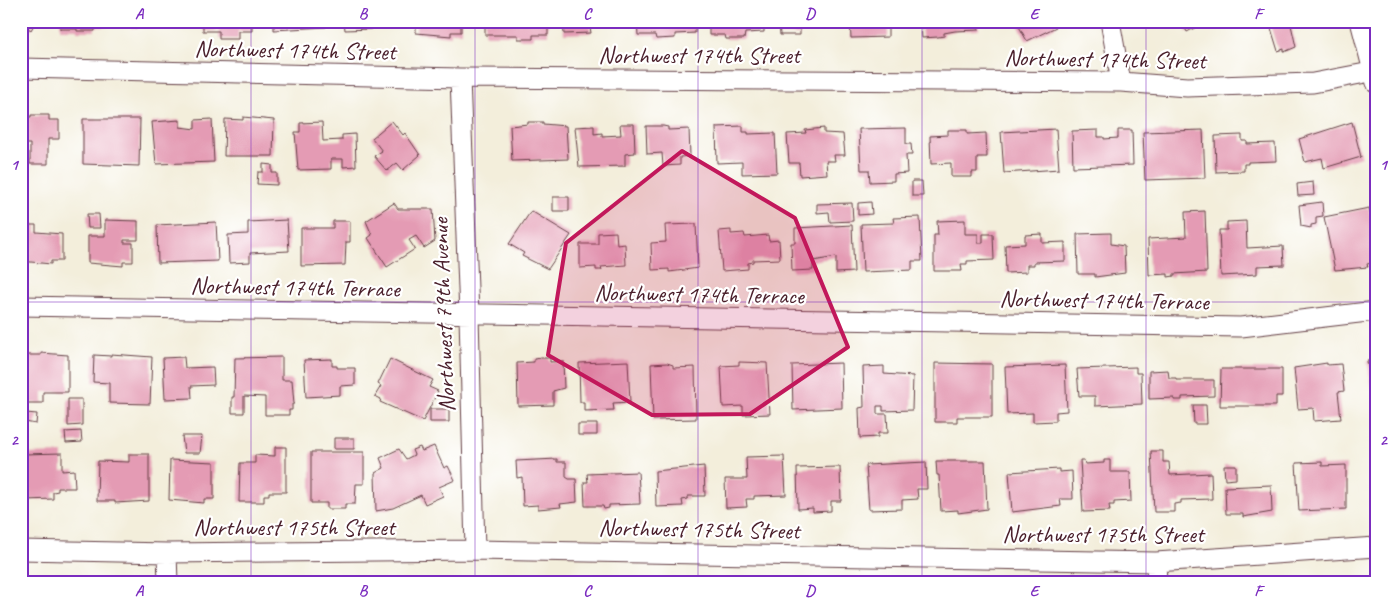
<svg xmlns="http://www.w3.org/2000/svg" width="1397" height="604" font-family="Caveat,sans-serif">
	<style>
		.building { fill: #e49bb4 }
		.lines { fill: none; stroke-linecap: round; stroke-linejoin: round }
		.street-casing { stroke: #633e45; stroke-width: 21 }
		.street { stroke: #fff; stroke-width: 19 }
		.marked { fill: #c2185b; fill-opacity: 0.2; stroke: #c2185b; stroke-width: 4; stroke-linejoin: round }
		.grid { fill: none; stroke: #7b2cbf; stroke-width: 1; stroke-opacity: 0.55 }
		.labels { text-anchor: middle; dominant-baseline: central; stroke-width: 4.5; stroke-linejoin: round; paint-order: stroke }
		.street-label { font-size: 24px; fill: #4a1f2b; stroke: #fff }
		.neatline { fill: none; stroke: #7b2cbf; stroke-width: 2 }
		.grid-label { font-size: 16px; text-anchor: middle; font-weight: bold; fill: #7b2cbf }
	</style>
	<rect width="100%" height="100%" fill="#fff"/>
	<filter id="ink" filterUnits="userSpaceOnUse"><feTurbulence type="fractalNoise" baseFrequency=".02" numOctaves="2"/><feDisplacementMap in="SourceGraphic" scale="10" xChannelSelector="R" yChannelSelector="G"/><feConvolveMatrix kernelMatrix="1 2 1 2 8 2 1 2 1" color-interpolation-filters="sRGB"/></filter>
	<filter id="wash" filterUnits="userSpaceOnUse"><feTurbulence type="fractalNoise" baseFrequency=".0096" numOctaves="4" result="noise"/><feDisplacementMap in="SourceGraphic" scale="20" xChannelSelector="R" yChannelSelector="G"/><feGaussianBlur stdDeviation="1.12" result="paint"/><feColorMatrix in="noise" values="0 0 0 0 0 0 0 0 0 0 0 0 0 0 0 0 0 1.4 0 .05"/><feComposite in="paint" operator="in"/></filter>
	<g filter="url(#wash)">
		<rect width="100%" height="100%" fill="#f3eedb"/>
		<g id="blocks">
			<path class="building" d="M 21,21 L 36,21 L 31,30 L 23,25 L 21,27 Z
				M 60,21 L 107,21 L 107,27 L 95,27 L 95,31 L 77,31 L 77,29 L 60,29 Z
				M 131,21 L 158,21 L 158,27 L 131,28 Z
				M 203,21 L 252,21 L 252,31 L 238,31 L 238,39 L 219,39 L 219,31 L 203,31 Z
				M 274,21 L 326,21 L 326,27 L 274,30 Z
				M 344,21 L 372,21 L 372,29 L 345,30 Z
				M 416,21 L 461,21 L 461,32 L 451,32 L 451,36 L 416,33 Z
				M 485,21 L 548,21 L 548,35 L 533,35 L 533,39 L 518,39 L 518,35 L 485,35 Z
				M 563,21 L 612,21 L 612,23 L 595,24 L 595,26 L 590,27 L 591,33 L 564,34 Z
				M 637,21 L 695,21 L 695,33 L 675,34 L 675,38 L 656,39 L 655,35 L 638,35 Z
				M 709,21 L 764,21 L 764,32 L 745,33 L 744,39 L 726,39 L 725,35 L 709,35 Z
				M 779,21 L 829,21 L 829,23 L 807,24 L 807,26 L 800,27 L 800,35 L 780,35 Z
				M 850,21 L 900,21 L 900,27 L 888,27 L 888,37 L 851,38 Z
				M 921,21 L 978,21 L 979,30 L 955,31 L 944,33 L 944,36 L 938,37 L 922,38 Z
				M 1016,21 L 1061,21 L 1055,24 L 1056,27 L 1027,41 Z
				M 1181,21 L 1201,21 L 1202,24 L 1187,32 Z
				M 1273,21 L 1293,21 L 1294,24 L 1291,25 L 1296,47 L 1284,52 L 1284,49 L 1278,51 L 1270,25 L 1273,25 Z
				M 31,115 L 49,115 L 49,120 L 59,120 L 59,139 L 48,139 L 48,164 L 30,164 L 30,144 L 21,144 L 21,117 L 31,117 Z
				M 243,117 L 274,120 L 273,156 L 224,156 L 225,119 L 243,120 Z
				M 83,119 L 140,119 L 139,166 L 83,164 Z
				M 212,119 L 214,162 L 156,164 L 152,122 L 180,120 L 180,127 L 195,129 L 195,120 Z
				M 392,121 L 403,135 L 405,133 L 420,155 L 403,170 L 397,163 L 387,171 L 374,156 L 382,151 L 372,138 Z
				M 322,122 L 323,141 L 342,140 L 342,135 L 355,134 L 356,166 L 343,167 L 343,159 L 331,159 L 331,169 L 298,170 L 295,132 L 300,132 L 300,123 Z
				M 528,122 L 543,122 L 543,124 L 566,126 L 568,159 L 512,161 L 510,126 L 528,124 Z
				M 1352,122 L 1361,157 L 1324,168 L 1322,158 L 1305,162 L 1299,139 Z
				M 620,124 L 634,124 L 635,153 L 625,154 L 625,166 L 579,167 L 575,127 L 594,126 L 594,134 L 602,133 L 602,136 L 621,135 Z
				M 646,126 L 663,126 L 668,127 L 668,130 L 689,129 L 690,156 L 680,157 L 680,165 L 663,166 L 662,153 L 647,154 Z
				M 743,126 L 743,132 L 748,132 L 748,134 L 775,133 L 777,173 L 742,174 L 742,162 L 717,163 L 716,127 Z
				M 824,128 L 824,133 L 843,134 L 845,155 L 834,155 L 835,161 L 826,161 L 827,174 L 800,176 L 799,163 L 789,163 L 787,134 L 806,133 L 805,130 Z
				M 906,128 L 906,144 L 911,144 L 912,155 L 906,155 L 907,173 L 894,174 L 894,181 L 870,182 L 869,170 L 861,170 L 859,129 Z
				M 1056,129 L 1059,169 L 1004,173 L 1001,132 Z
				M 948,130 L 967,130 L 967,134 L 986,133 L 987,157 L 977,157 L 977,172 L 972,172 L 972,177 L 951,177 L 951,163 L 931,164 L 930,136 L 948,135 Z
				M 1098,130 L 1098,137 L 1104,137 L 1104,139 L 1118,138 L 1118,130 L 1132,130 L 1133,165 L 1073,167 L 1072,131 Z
				M 1203,130 L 1205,178 L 1145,180 L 1143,132 Z
				M 1242,135 L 1242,141 L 1247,141 L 1247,144 L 1275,143 L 1276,161 L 1248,162 L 1248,164 L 1244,164 L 1244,171 L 1216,172 L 1215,136 Z
				M 263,164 L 272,165 L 272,173 L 277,173 L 277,185 L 257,184 L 258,172 L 263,172 Z
				M 912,181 L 922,181 L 923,196 L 912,196 Z
				M 1313,182 L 1314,195 L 1298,196 L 1297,184 Z
				M 553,197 L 569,197 L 569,211 L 553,211 Z
				M 871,202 L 872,214 L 858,215 L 858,203 Z
				M 1322,202 L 1323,216 L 1316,217 L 1316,224 L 1311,225 L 1311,228 L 1301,226 L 1299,205 Z
				M 394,203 L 398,209 L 433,209 L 435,241 L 424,248 L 416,236 L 409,240 L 415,249 L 387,267 L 368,238 L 372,235 L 366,221 Z
				M 852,203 L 853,221 L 830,222 L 829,212 L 817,213 L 817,204 Z
				M 1369,208 L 1376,239 L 1376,262 L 1367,264 L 1368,267 L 1335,270 L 1324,217 Z
				M 531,211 L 571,235 L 548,269 L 522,256 L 524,253 L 509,244 Z
				M 1205,211 L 1207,272 L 1174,274 L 1174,276 L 1168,277 L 1168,274 L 1149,275 L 1148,239 L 1186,237 L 1185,212 Z
				M 87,214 L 99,214 L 100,228 L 88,228 Z
				M 920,217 L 922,261 L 912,261 L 912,270 L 863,272 L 861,224 L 894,223 L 893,218 Z
				M 105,220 L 138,221 L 138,240 L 124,240 L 124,243 L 133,243 L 133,262 L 123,262 L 123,266 L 88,263 L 88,236 L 105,236 Z
				M 287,220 L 289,251 L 250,253 L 250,262 L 229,263 L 228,235 L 248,234 L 248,222 Z
				M 965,220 L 965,234 L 978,234 L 978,243 L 983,243 L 983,234 L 993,234 L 994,260 L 967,261 L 967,264 L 961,264 L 962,271 L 934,271 L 934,235 L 938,235 L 937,221 Z
				M 333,221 L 350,221 L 350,242 L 346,242 L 345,265 L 301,266 L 301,228 L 333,228 Z
				M 1246,221 L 1247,248 L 1283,246 L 1284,265 L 1257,266 L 1257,274 L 1221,276 L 1219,230 L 1227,230 L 1227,222 Z
				M 216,222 L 218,261 L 158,263 L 157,225 Z
				M 696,224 L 698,268 L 677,271 L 669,272 L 669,269 L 652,270 L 651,243 L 666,242 L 665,225 Z
				M 21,225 L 36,225 L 36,232 L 62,234 L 62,261 L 51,261 L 51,264 L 21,261 Z
				M 852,225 L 854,272 L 836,273 L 836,257 L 813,261 L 813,270 L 792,271 L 791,243 L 795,243 L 795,228 Z
				M 731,230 L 731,234 L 744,233 L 745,237 L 768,235 L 769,241 L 779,240 L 780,259 L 753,260 L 753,262 L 748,263 L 748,269 L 722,271 L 719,231 Z
				M 616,232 L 617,245 L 625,244 L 626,265 L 601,267 L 602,270 L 596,270 L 596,267 L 580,268 L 580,244 L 598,244 L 598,233 Z
				M 1111,233 L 1111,244 L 1124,246 L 1125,273 L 1095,277 L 1095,274 L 1078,274 L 1077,234 Z
				M 1042,234 L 1042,243 L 1065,242 L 1065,261 L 1034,262 L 1034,265 L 1027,265 L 1027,272 L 1006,273 L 1005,245 L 1025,244 L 1025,235 Z
				M 41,353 L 68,355 L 68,392 L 43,392 L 43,403 L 22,403 L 22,355 L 41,355 Z
				M 111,354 L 152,357 L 150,404 L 109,403 L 109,383 L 93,382 L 94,355 L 111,356 Z
				M 184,357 L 185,368 L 213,367 L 214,385 L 191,386 L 192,398 L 165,399 L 163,358 Z
				M 282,357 L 282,380 L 292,380 L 294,404 L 292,404 L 292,410 L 289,410 L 289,415 L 265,415 L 265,397 L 244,396 L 244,413 L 232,413 L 232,397 L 234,397 L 235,358 Z
				M 542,358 L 550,358 L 550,362 L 563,361 L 564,388 L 553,391 L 553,405 L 518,406 L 517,363 L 534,362 L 534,359 Z
				M 332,359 L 332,366 L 337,366 L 337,368 L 355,368 L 355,385 L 340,386 L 340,395 L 306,397 L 304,360 Z
				M 390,359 L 433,380 L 429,387 L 438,391 L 423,421 L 380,402 L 381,399 L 375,396 L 381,386 L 378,384 Z
				M 1376,360 L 1376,397 L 1374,397 L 1367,361 Z
				M 628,361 L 630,402 L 613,403 L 614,410 L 584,411 L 584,402 L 580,402 L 579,363 Z
				M 739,362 L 767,363 L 770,414 L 743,415 L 743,406 L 723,407 L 721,366 L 739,365 Z
				M 667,363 L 673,365 L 673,368 L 695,367 L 696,419 L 653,420 L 651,364 Z
				M 841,363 L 842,408 L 793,410 L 792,365 Z
				M 935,363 L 992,364 L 992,417 L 957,417 L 957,422 L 935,422 Z
				M 1327,363 L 1327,365 L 1341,364 L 1344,391 L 1338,392 L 1341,419 L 1314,421 L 1313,408 L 1298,409 L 1294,368 Z
				M 1065,365 L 1067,411 L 1056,412 L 1056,421 L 1033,422 L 1033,413 L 1007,414 L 1005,367 Z
				M 884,366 L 884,374 L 913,376 L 912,410 L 883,411 L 883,406 L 877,406 L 877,414 L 887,414 L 888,433 L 878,433 L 878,437 L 860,438 L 859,408 L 864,407 L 863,367 Z
				M 1136,367 L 1136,373 L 1141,373 L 1142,404 L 1095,406 L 1095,396 L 1079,396 L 1077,369 Z
				M 1221,369 L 1282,369 L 1282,396 L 1276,396 L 1276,406 L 1220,406 Z
				M 1168,370 L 1169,378 L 1176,378 L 1176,380 L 1214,380 L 1214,396 L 1182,397 L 1182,400 L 1174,400 L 1174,398 L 1149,399 L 1149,371 Z
				M 68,399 L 82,399 L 82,425 L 68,426 Z
				M 1193,405 L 1206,405 L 1207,424 L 1194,424 Z
				M 430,409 L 449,409 L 449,422 L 430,422 Z
				M 26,413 L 37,414 L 36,424 L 25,422 Z
				M 578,424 L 597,424 L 597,435 L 578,435 Z
				M 81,431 L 82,442 L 66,443 L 65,432 Z
				M 182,436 L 202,436 L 200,453 L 184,453 Z
				M 334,438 L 354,438 L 354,449 L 334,449 Z
				M 434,446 L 444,468 L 448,466 L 455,480 L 439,487 L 443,496 L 425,504 L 421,495 L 393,508 L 376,511 L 375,473 L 384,468 L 380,458 L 399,449 L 406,459 L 414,455 L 412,450 L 420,447 L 422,451 Z
				M 275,447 L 286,447 L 286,492 L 269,492 L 269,495 L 264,495 L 264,502 L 239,502 L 240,463 L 255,463 L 255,455 L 275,456 Z
				M 1151,451 L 1163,451 L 1163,462 L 1169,462 L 1170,475 L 1211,473 L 1212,499 L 1181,500 L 1181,503 L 1174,504 L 1174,512 L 1154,512 Z
				M 311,452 L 364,452 L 364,484 L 356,484 L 355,504 L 345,504 L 345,509 L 327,509 L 327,503 L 311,503 Z
				M 62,453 L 62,471 L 74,470 L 75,488 L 58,488 L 58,491 L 53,492 L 53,499 L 26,500 L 24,454 Z
				M 129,454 L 149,454 L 149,501 L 115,503 L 115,501 L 97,501 L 98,461 L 129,462 Z
				M 784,456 L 786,495 L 754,496 L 754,499 L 746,499 L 747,507 L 726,508 L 725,479 L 747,479 L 746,457 Z
				M 557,459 L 557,462 L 566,462 L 566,477 L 569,479 L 576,479 L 577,502 L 560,504 L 561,507 L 538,509 L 538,505 L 523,506 L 522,477 L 517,478 L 516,461 Z
				M 170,460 L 214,462 L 214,499 L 204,499 L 204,503 L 169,500 Z
				M 1080,460 L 1084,460 L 1085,464 L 1104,463 L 1104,460 L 1110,460 L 1110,472 L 1130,472 L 1131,501 L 1114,502 L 1114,505 L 1109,505 L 1110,511 L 1083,512 Z
				M 936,461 L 985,461 L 987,509 L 958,513 L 958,510 L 941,511 L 939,475 L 937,475 Z
				M 926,462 L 927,489 L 917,489 L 918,499 L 902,500 L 902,509 L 869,510 L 866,465 Z
				M 1322,462 L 1322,466 L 1346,465 L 1346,509 L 1299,511 L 1296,463 Z
				M 1224,465 L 1236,465 L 1236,479 L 1225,480 Z
				M 704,466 L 705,496 L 688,496 L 688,499 L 682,500 L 683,506 L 656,507 L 655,471 Z
				M 840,467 L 841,501 L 831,501 L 831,511 L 813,512 L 813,508 L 798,509 L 797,468 Z
				M 1059,469 L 1059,472 L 1072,471 L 1073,499 L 1060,499 L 1061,506 L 1012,512 L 1009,472 Z
				M 638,472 L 640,504 L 609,505 L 609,508 L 604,509 L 603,506 L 585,506 L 584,482 L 588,482 L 587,474 Z
				M 1271,485 L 1272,512 L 1243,517 L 1243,514 L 1226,514 L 1225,487 Z"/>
		</g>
	</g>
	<g filter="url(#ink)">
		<use href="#blocks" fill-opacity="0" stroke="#633e45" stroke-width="1"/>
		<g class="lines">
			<g class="street-casing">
				<path id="street" d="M 1110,21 L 1121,82
					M 1360,21 L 1376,83
					M 21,68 L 460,78 L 1121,82 L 1187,87 L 1313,83 L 1376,71
					M 460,78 L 469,315 L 475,550
					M 21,306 L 1241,327 L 1376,311
					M 21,550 L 167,553 L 475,550 L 1156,562 L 1376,547
					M 167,553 L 168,583
					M 1156,562 L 1157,583"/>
			</g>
			<use href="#street" class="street"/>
		</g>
	</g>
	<path class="marked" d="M 682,151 L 795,218 L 848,347 L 750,414 L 652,415 L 548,355 L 566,243 Z"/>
	<path class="grid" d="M 251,21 L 251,583M 475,21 L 475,583M 698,21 L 698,583M 922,21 L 922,583M 1146,21 L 1146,583M 21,302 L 1376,302"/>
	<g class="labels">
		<g class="street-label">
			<text transform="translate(295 50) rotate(1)">Northwest 174th Street</text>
			<text x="699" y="55">Northwest 174th Street</text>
			<text transform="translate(1105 59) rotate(1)">Northwest 174th Street</text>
			<text transform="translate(295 287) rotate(1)">Northwest 174th Terrace</text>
			<text transform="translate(699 294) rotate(1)">Northwest 174th Terrace</text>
			<text transform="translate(1104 300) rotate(1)">Northwest 174th Terrace</text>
			<text transform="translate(443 315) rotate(-92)">Northwest 79th Avenue</text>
			<text x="294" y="527">Northwest 175th Street</text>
			<text transform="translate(699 529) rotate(1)">Northwest 175th Street</text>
			<text x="1103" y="534">Northwest 175th Street</text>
		</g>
	</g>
	<rect width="1397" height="604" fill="none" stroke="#fff" stroke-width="55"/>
	<rect x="28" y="28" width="1342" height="548" class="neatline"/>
	<g class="grid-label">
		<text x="139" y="19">A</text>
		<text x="363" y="19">B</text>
		<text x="587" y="19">C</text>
		<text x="810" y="19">D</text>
		<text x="1034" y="19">E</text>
		<text x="1258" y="19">F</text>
		<text x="14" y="170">1</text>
		<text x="1383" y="170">1</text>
		<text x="14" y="445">2</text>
		<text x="1383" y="445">2</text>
		<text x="139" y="596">A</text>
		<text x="363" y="596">B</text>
		<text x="587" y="596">C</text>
		<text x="810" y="596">D</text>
		<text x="1034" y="596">E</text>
		<text x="1258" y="596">F</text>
	</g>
</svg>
